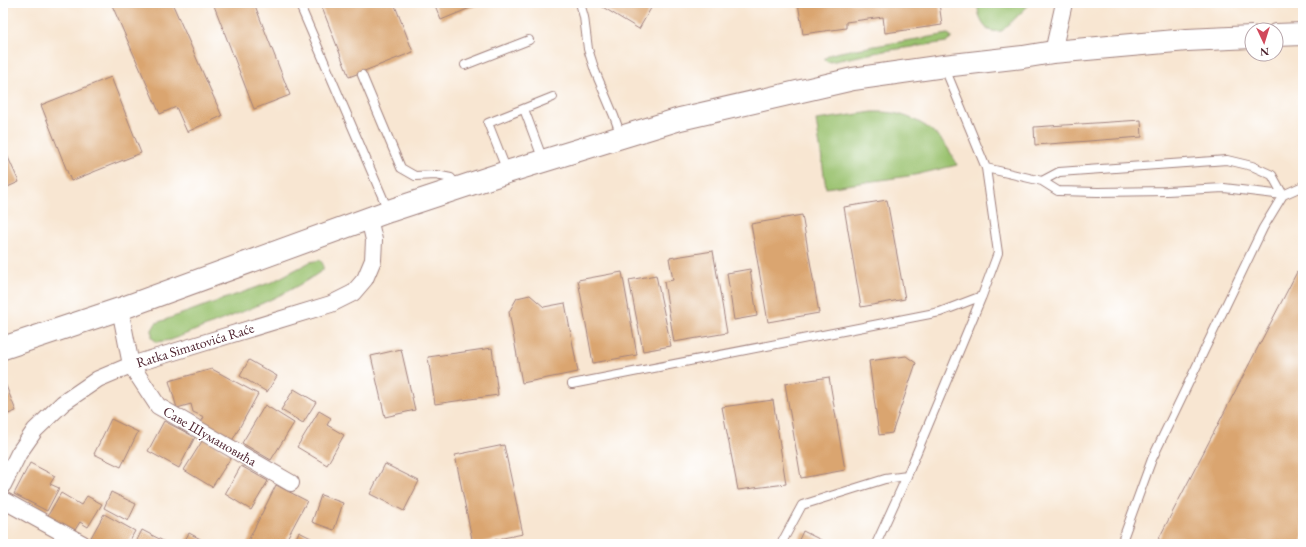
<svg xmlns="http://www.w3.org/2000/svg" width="1306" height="547" font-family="'EB Garamond',serif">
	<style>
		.green { fill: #99c16d; stroke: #72704c }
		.building { fill: #daa56f }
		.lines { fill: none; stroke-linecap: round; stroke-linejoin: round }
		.lane-casing { stroke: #a1827e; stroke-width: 10 }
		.street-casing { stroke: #a1827e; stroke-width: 18 }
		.primary-casing { stroke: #a1827e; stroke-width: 24 }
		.lane { stroke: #fff; stroke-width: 8 }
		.street { stroke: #fff; stroke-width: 16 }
		.primary { stroke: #fff; stroke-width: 22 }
		.labels { text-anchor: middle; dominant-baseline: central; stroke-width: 3; stroke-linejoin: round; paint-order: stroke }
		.street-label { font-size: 14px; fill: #4a1f2b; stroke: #fff }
	</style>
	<rect width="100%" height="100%" fill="#fff"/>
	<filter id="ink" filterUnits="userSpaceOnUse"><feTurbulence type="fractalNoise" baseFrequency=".025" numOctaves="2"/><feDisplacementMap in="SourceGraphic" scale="8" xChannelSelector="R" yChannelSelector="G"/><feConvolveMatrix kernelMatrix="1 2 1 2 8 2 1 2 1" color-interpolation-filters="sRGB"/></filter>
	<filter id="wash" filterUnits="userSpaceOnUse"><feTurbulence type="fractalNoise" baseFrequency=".012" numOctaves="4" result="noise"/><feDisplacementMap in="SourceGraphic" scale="16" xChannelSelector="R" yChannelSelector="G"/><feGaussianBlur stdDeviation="0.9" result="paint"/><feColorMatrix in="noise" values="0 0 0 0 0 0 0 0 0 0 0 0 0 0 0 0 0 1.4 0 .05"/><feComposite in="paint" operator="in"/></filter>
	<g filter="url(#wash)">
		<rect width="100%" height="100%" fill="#f8e6d2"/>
		<path class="green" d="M 978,3 L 1031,3 L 1002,31 C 999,31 995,32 992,31 C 981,28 977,12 978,3 Z
			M 948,34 L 951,36 L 951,39 L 947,42 L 884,51 L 830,62 L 827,62 L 824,59 L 831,54 L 850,50 Z
			M 873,112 C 881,112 891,112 898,114 C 927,122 945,138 957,165 L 915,175 L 826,188 L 816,120 Z
			M 320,260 L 323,264 L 323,270 C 277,302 222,319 171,340 L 157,342 L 152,338 L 152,330 L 156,323 L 272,282 L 310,262 Z"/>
		<g id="blocks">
			<path class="building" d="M 111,3 L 152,3 L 153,5 L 156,3 L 172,3 L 222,116 L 187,132 L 176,107 L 160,114 Z
				M 213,3 L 254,3 L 290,95 L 254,109 Z
				M 325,3 L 394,3 L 413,52 L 349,77 L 321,5 Z
				M 434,3 L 482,3 L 441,20 Z
				M 596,3 L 654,3 L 639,29 Z
				M 798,3 L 939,3 L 942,25 L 885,33 L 883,17 L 846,22 L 846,28 L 803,34 Z
				M 111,77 L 141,153 L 71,181 L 41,105 Z
				M 1141,120 L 1142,137 L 1035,145 L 1034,127 Z
				M 3,146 L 19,182 L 3,189 Z
				M 887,200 L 905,299 L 861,307 L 844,207 Z
				M 802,215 L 819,313 L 768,322 L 751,224 Z
				M 713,251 L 727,333 L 674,342 L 664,282 L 673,280 L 669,258 Z
				M 750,269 L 757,316 L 734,320 L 727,273 Z
				M 622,272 L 637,355 L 593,363 L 578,280 Z
				M 1297,272 L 1303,275 L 1303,544 L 1156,544 Z
				M 656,275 L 671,346 L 643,351 L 629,280 Z
				M 530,295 L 544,307 L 565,303 L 578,372 L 522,383 L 509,312 L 517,298 Z
				M 492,348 L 498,395 L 435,404 L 428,357 Z
				M 401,349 L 415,410 L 385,417 L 371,356 Z
				M 906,356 L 916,363 L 892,433 L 879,435 L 869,361 Z
				M 249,360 L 277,376 L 267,392 L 240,376 Z
				M 212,369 L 258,394 L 232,441 L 200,424 L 204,417 L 193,412 L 191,404 L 177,408 L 169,381 Z
				M 829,377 L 845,470 L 801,478 L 785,384 Z
				M 3,378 L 16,411 L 3,416 Z
				M 294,389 L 316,402 L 303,423 L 281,410 Z
				M 773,400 L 786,484 L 738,490 L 722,407 Z
				M 265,405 L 294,423 L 271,460 L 242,443 Z
				M 319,411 L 331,418 L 327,425 L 344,435 L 327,465 L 297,447 Z
				M 111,419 L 138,432 L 121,467 L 94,454 Z
				M 164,421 L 195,437 L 179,468 L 148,451 Z
				M 204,438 L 232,456 L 212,487 L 184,470 Z
				M 504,445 L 523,534 L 473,544 L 455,455 Z
				M 30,463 L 55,476 L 50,484 L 59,488 L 47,511 L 14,494 Z
				M 385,464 L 419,481 L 404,511 L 370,494 Z
				M 241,466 L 268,481 L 251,510 L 225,494 Z
				M 276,485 L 307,501 L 284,544 L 249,544 L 247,543 Z
				M 111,492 L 136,504 L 128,521 L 104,508 Z
				M 61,493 L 81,505 L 87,496 L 102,504 L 88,527 L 80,522 L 73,533 L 47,517 Z
				M 321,495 L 343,503 L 334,530 L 312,522 Z
				M 104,514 L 135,531 L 128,544 L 94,544 L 89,541 Z
				M 142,530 L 169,544 L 135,544 Z
				M 803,531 L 829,544 L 797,544 Z
				M 299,532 L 321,543 L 320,544 L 293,544 Z
				M 189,533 L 210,544 L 183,544 Z"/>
		</g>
	</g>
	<g filter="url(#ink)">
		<use href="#blocks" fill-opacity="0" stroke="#a1827e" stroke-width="1"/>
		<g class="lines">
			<g class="lane-casing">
				<path id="lane" d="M 299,3 L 388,210
					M 580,3 L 584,17 L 588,49 L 595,71 L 614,116 L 621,136
					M 465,65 L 529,40
					M 362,75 L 401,168 L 415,176 L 436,175 L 451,178 L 458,187
					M 524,109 L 543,160
					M 986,168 L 1042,181 L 1059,172 L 1227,160 L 1252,166 L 1272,175 L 1283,195
					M 507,171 L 488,123 L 553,97
					M 1042,181 L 1058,191 L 1098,192 L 1167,191 L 1224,188 L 1283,195
					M 572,384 L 940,312 L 982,296
					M 781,544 L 802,505 L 885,479 L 907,476
					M 876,544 L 907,476 L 982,296 L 998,253 L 986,168 L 944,66
					M 1121,544 L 1152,459 L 1263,228 L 1283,195 L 1303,186"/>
			</g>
			<g class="street-casing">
				<path id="street" d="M 1053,52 L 1064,3
					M 120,309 L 131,365 L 158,406 L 291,483
					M 3,485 L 19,453 L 35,430 L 63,403 L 98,379 L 131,365 L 331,304 L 353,293 L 365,279 L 373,260 L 374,240 L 369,218
					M 3,500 L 83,544"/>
			</g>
			<g class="primary-casing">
				<path id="primary" d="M 1276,35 L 1303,34
					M 3,348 L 120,309 L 389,211 L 507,172 L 680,119 L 853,79 L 944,66 L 1023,57 L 1053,52 L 1187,40 L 1252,37"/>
			</g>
			<use href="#lane" class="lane"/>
			<use href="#street" class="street"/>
			<use href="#primary" class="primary"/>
		</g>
	</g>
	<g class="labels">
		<g class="street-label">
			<text transform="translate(195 345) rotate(-17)">Ratka Simatovića Raće</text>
			<text transform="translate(210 436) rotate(30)">Саве Шумановића</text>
		</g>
	</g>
	<rect width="1306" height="547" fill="none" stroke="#fff" stroke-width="16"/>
	<g transform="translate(1264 42) rotate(176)"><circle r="19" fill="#ffffff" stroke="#b7a5aa"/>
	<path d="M0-3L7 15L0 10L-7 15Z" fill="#d1495b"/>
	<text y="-6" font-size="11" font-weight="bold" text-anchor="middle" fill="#4a1f2b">N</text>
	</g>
</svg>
